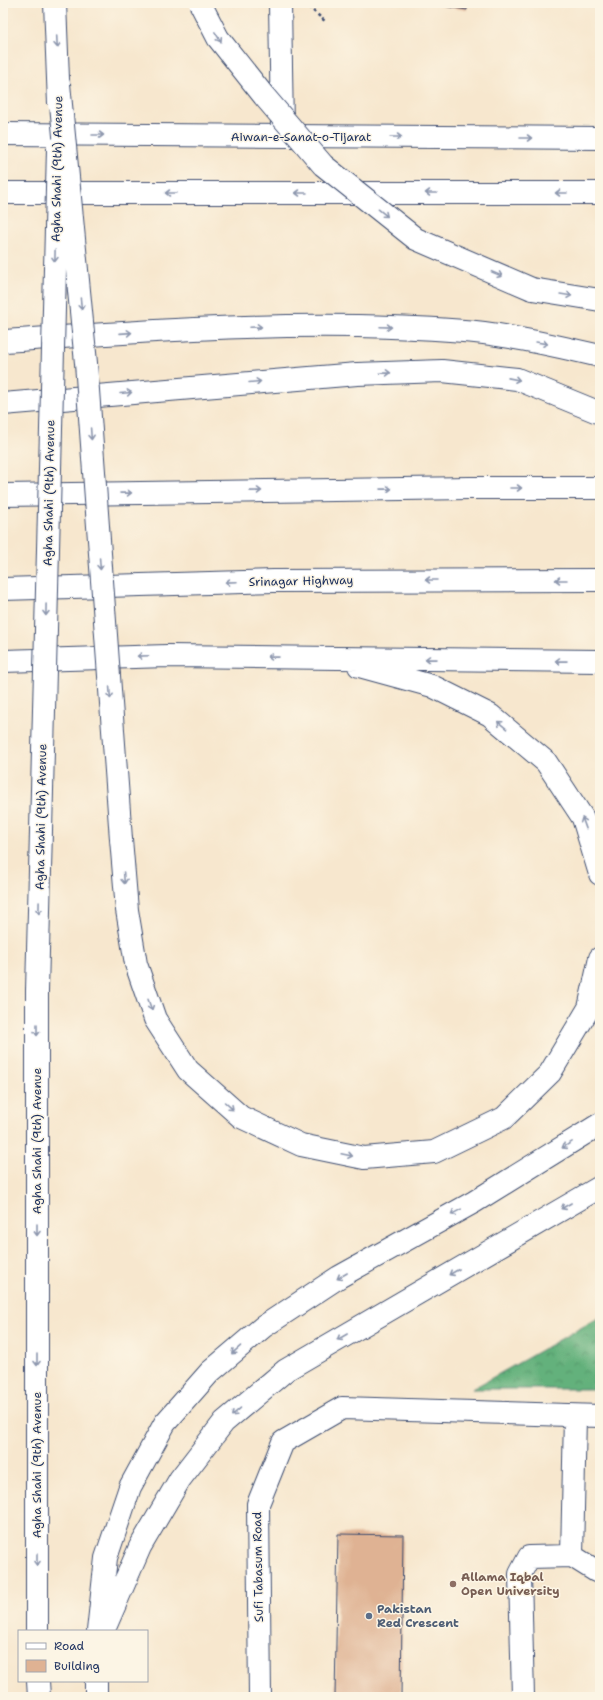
<svg xmlns="http://www.w3.org/2000/svg" width="603" height="1700" font-family="'Shantell Sans',sans-serif">
	<style>
		.forest { fill: url(#forest-crowns); stroke: #3f706c }
		.building { fill: #dfb293 }
		.lines { fill: none; stroke-linecap: round; stroke-linejoin: round }
		.minor-casing { stroke: #3c4b6f; stroke-width: 24 }
		.major-casing { stroke: #3c4b6f; stroke-width: 24 }
		.highway-casing { stroke: #3c4b6f; stroke-width: 24 }
		.path { stroke: #3c4b6f; stroke-width: 2.5; stroke-dasharray: 3 3; stroke-linecap: butt }
		.minor { stroke: #fff; stroke-width: 22 }
		.major { stroke: #fff; stroke-width: 22 }
		.highway { stroke: #fff; stroke-width: 22 }
		.major-bridge-casing { stroke: #3c4b6f; stroke-width: 24; stroke-linecap: butt }
		.highway-bridge-casing { stroke: #3c4b6f; stroke-width: 24; stroke-linecap: butt }
		.major-bridge { stroke: #fff; stroke-width: 22 }
		.highway-bridge { stroke: #fff; stroke-width: 22 }
		.oneway { stroke: #8d97ae }
		.education-dot { fill: #8d6e63; stroke: #fcf5e5; stroke-width: 1.5 }
		.service-dot { fill: #5c6f8a; stroke: #fcf5e5; stroke-width: 1.5 }
		.labels { text-anchor: middle; dominant-baseline: central; stroke-width: 3; stroke-linejoin: round; paint-order: stroke }
		.street-label { font-size: 12px; fill: #1b2f5e; stroke: #fcf5e5 }
		.education-label { font-size: 12px; font-weight: bold; fill: #785e54; stroke: #fcf5e5; text-anchor: start }
		.service-label { font-size: 12px; font-weight: bold; fill: #4e5e75; stroke: #fcf5e5; text-anchor: start }
	</style>
	<defs>
		<pattern id="forest-crowns" width="20" height="18" patternUnits="userSpaceOnUse"><rect width="20" height="18" fill="#63b17b"/><path d="M2 6a3 3 0 1 1 6 0M12 15a3 3 0 1 1 6 0" fill="none" stroke="#519068"/></pattern>
	</defs>
	<rect width="100%" height="100%" fill="#fcf5e5"/>
	<filter id="ink" filterUnits="userSpaceOnUse"><feTurbulence type="fractalNoise" baseFrequency=".025" numOctaves="2"/><feDisplacementMap in="SourceGraphic" scale="8" xChannelSelector="R" yChannelSelector="G"/><feConvolveMatrix kernelMatrix="1 2 1 2 8 2 1 2 1" color-interpolation-filters="sRGB"/></filter>
	<filter id="wash" filterUnits="userSpaceOnUse"><feTurbulence type="fractalNoise" baseFrequency=".012" numOctaves="4" result="noise"/><feDisplacementMap in="SourceGraphic" scale="16" xChannelSelector="R" yChannelSelector="G"/><feGaussianBlur stdDeviation="0.9" result="paint"/><feColorMatrix in="noise" values="0 0 0 0 0 0 0 0 0 0 0 0 0 0 0 0 0 1.4 0 .05"/><feComposite in="paint" operator="in"/></filter>
	<g filter="url(#wash)">
		<rect width="100%" height="100%" fill="#f7e7ce"/>
		<path class="forest" d="M 600,1317 L 600,1389 L 472,1389 Z"/>
		<g id="blocks">
			<path class="building" d="M 431,3 L 467,3 L 467,10 L 431,4 Z
				M 338,1534 L 403,1535 L 401,1697 L 335,1697 Z"/>
		</g>
	</g>
	<g filter="url(#ink)">
		<use href="#blocks" fill-opacity="0" stroke="#3c4b6f" stroke-width="1"/>
		<g class="lines">
			<g class="minor-casing">
				<path id="minor" d="M 280,3 L 282,129
					M 575,1416 L 572,1556 L 596,1571 L 600,1572
					M 260,1697 L 258,1504 L 283,1442 L 342,1408 L 600,1416
					M 523,1697 L 520,1574 L 529,1557 L 572,1556"/>
			</g>
			<g class="major-casing">
				<path id="major" d="M 3,134 L 600,138
					M 3,193 L 600,193
					M 37,991 L 37,1631
					M 38,1681 L 39,1697"/>
			</g>
			<g class="highway-casing">
				<path id="highway" d="M 532,289 L 600,300
					M 3,341 C 121,333 239,324 357,326 C 399,327 442,328 484,333 C 523,338 562,347 600,356
					M 3,404 L 357,374 L 442,371 L 517,379 L 600,413
					M 3,495 L 470,488 L 600,488
					M 3,589 L 274,581 L 600,580
					M 3,661 L 167,656 L 600,661
					M 359,666 L 432,686 L 490,715 L 546,762 L 583,818 L 600,874
					M 121,839 L 127,910 L 136,964 L 155,1019 L 188,1070 L 241,1117 L 301,1145 L 364,1158 L 434,1152 L 504,1118 L 550,1073 L 589,1008 L 600,958
					M 106,1625 L 140,1547 L 180,1479 L 224,1422 L 286,1370 L 600,1187
					M 98,1631 L 106,1558 L 130,1487 L 165,1423 L 210,1372 L 263,1327 L 339,1277 L 474,1202 L 600,1124
					M 96,1697 L 96,1681"/>
			</g>
			<path class="path" d="M 304,3 L 326,22"/>
			<use href="#minor" class="minor"/>
			<use href="#major" class="major"/>
			<use href="#highway" class="highway"/>
			<g class="major-bridge-casing">
				<path id="major-bridge" d="M 55,3 L 59,104
					M 37,991 L 58,148"/>
			</g>
			<g class="highway-bridge-casing">
				<path id="highway-bridge" d="M 200,3 L 218,38 L 264,96 L 323,165 L 416,239 L 532,289
					M 59,84 L 86,363 L 121,839"/>
			</g>
			<use href="#major-bridge" class="major-bridge"/>
			<use href="#highway-bridge" class="highway-bridge"/>
		</g>
		<defs><path id="oneway-shaft" d="M-6 0H5M1.5-3L5.5 0L1.5 3" fill="none" stroke-width="1.6" stroke-linecap="round" stroke-linejoin="round"/></defs>
		<g class="oneway">
			<use href="#oneway-shaft" transform="translate(218 37) rotate(58)"/>
			<use href="#oneway-shaft" transform="translate(57 42) rotate(87)"/>
			<use href="#oneway-shaft" transform="translate(98 135)"/>
			<use href="#oneway-shaft" transform="translate(396 137)"/>
			<use href="#oneway-shaft" transform="translate(526 138)"/>
			<use href="#oneway-shaft" transform="translate(171 193) rotate(180)"/>
			<use href="#oneway-shaft" transform="translate(301 193) rotate(180)"/>
			<use href="#oneway-shaft" transform="translate(431 193) rotate(180)"/>
			<use href="#oneway-shaft" transform="translate(561 193) rotate(180)"/>
			<use href="#oneway-shaft" transform="translate(383 213) rotate(39)"/>
			<use href="#oneway-shaft" transform="translate(55 256) rotate(91)"/>
			<use href="#oneway-shaft" transform="translate(497 274) rotate(23)"/>
			<use href="#oneway-shaft" transform="translate(566 295) rotate(9)"/>
			<use href="#oneway-shaft" transform="translate(81 304) rotate(84)"/>
			<use href="#oneway-shaft" transform="translate(256 327) rotate(-2)"/>
			<use href="#oneway-shaft" transform="translate(386 327) rotate(2)"/>
			<use href="#oneway-shaft" transform="translate(126 333) rotate(-4)"/>
			<use href="#oneway-shaft" transform="translate(542 343) rotate(10)"/>
			<use href="#oneway-shaft" transform="translate(385 373) rotate(-2)"/>
			<use href="#oneway-shaft" transform="translate(514 379) rotate(11)"/>
			<use href="#oneway-shaft" transform="translate(255 382) rotate(-5)"/>
			<use href="#oneway-shaft" transform="translate(126 393) rotate(-5)"/>
			<use href="#oneway-shaft" transform="translate(91 434) rotate(86)"/>
			<use href="#oneway-shaft" transform="translate(516 488)"/>
			<use href="#oneway-shaft" transform="translate(386 489) rotate(-1)"/>
			<use href="#oneway-shaft" transform="translate(256 491) rotate(-1)"/>
			<use href="#oneway-shaft" transform="translate(126 493) rotate(-1)"/>
			<use href="#oneway-shaft" transform="translate(100 564) rotate(86)"/>
			<use href="#oneway-shaft" transform="translate(431 580) rotate(180)"/>
			<use href="#oneway-shaft" transform="translate(561 580) rotate(180)"/>
			<use href="#oneway-shaft" transform="translate(231 582) rotate(178)"/>
			<use href="#oneway-shaft" transform="translate(46 610) rotate(91)"/>
			<use href="#oneway-shaft" transform="translate(143 656) rotate(178)"/>
			<use href="#oneway-shaft" transform="translate(273 657) rotate(-179)"/>
			<use href="#oneway-shaft" transform="translate(431 659) rotate(-179)"/>
			<use href="#oneway-shaft" transform="translate(561 661) rotate(-179)"/>
			<use href="#oneway-shaft" transform="translate(110 693) rotate(86)"/>
			<use href="#oneway-shaft" transform="translate(502 725) rotate(-140)"/>
			<use href="#oneway-shaft" transform="translate(584 823) rotate(-110)"/>
			<use href="#oneway-shaft" transform="translate(124 878) rotate(86)"/>
			<use href="#oneway-shaft" transform="translate(39 908) rotate(91)"/>
			<use href="#oneway-shaft" transform="translate(150 1005) rotate(71)"/>
			<use href="#oneway-shaft" transform="translate(37 1030) rotate(90)"/>
			<use href="#oneway-shaft" transform="translate(229 1106) rotate(42)"/>
			<use href="#oneway-shaft" transform="translate(567 1145) rotate(149)"/>
			<use href="#oneway-shaft" transform="translate(347 1155) rotate(12)"/>
			<use href="#oneway-shaft" transform="translate(566 1206) rotate(150)"/>
			<use href="#oneway-shaft" transform="translate(456 1212) rotate(151)"/>
			<use href="#oneway-shaft" transform="translate(37 1230) rotate(90)"/>
			<use href="#oneway-shaft" transform="translate(454 1272) rotate(150)"/>
			<use href="#oneway-shaft" transform="translate(342 1276) rotate(150)"/>
			<use href="#oneway-shaft" transform="translate(342 1337) rotate(150)"/>
			<use href="#oneway-shaft" transform="translate(236 1350) rotate(139)"/>
			<use href="#oneway-shaft" transform="translate(37 1360) rotate(90)"/>
			<use href="#oneway-shaft" transform="translate(236 1412) rotate(139)"/>
			<use href="#oneway-shaft" transform="translate(37 1560) rotate(90)"/>
		</g>
	</g>
	<circle class="education-dot" cx="453" cy="1584" r="4"/>
	<circle class="service-dot" cx="369" cy="1616" r="4"/>
	<g class="labels">
		<g class="street-label">
			<text x="301" y="137">Aiwan-e-Sanat-o-Tijarat</text>
			<text transform="translate(57 169) rotate(-89)">Agha Shahi (9th) Avenue</text>
			<text transform="translate(49 493) rotate(-89)">Agha Shahi (9th) Avenue</text>
			<text transform="translate(301 581) rotate(-1)">Srinagar Highway</text>
			<text transform="translate(41 817) rotate(-89)">Agha Shahi (9th) Avenue</text>
			<text transform="translate(37 1141) rotate(-90)">Agha Shahi (9th) Avenue</text>
			<text transform="translate(37 1465) rotate(-90)">Agha Shahi (9th) Avenue</text>
			<text transform="translate(258 1567) rotate(-91)">Sufi Tabasum Road</text>
		</g>
		<g class="education-label">
			<text x="461" y="1577">Allama Iqbal<tspan x="461" dy="14">Open University</tspan></text>
		</g>
		<g class="service-label">
			<text x="377" y="1609">Pakistan<tspan x="377" dy="14">Red Crescent</tspan></text>
		</g>
	</g>
	<rect width="603" height="1700" fill="none" stroke="#fcf5e5" stroke-width="16"/>
	<rect x="18" y="1630" width="130" height="52" fill="#fcf5e5" stroke="#a2a6af"/>
	<rect x="26" y="1643" width="20" height="6" fill="#ffffff" stroke="#a2a6af"/>
	<text x="54" y="1650" font-size="12" fill="#1b2f5e">Road</text>
	<rect x="26" y="1660" width="20" height="12" fill="#dfb293" stroke="#a2a6af"/>
	<text x="54" y="1670" font-size="12" fill="#1b2f5e">Building</text>
</svg>
